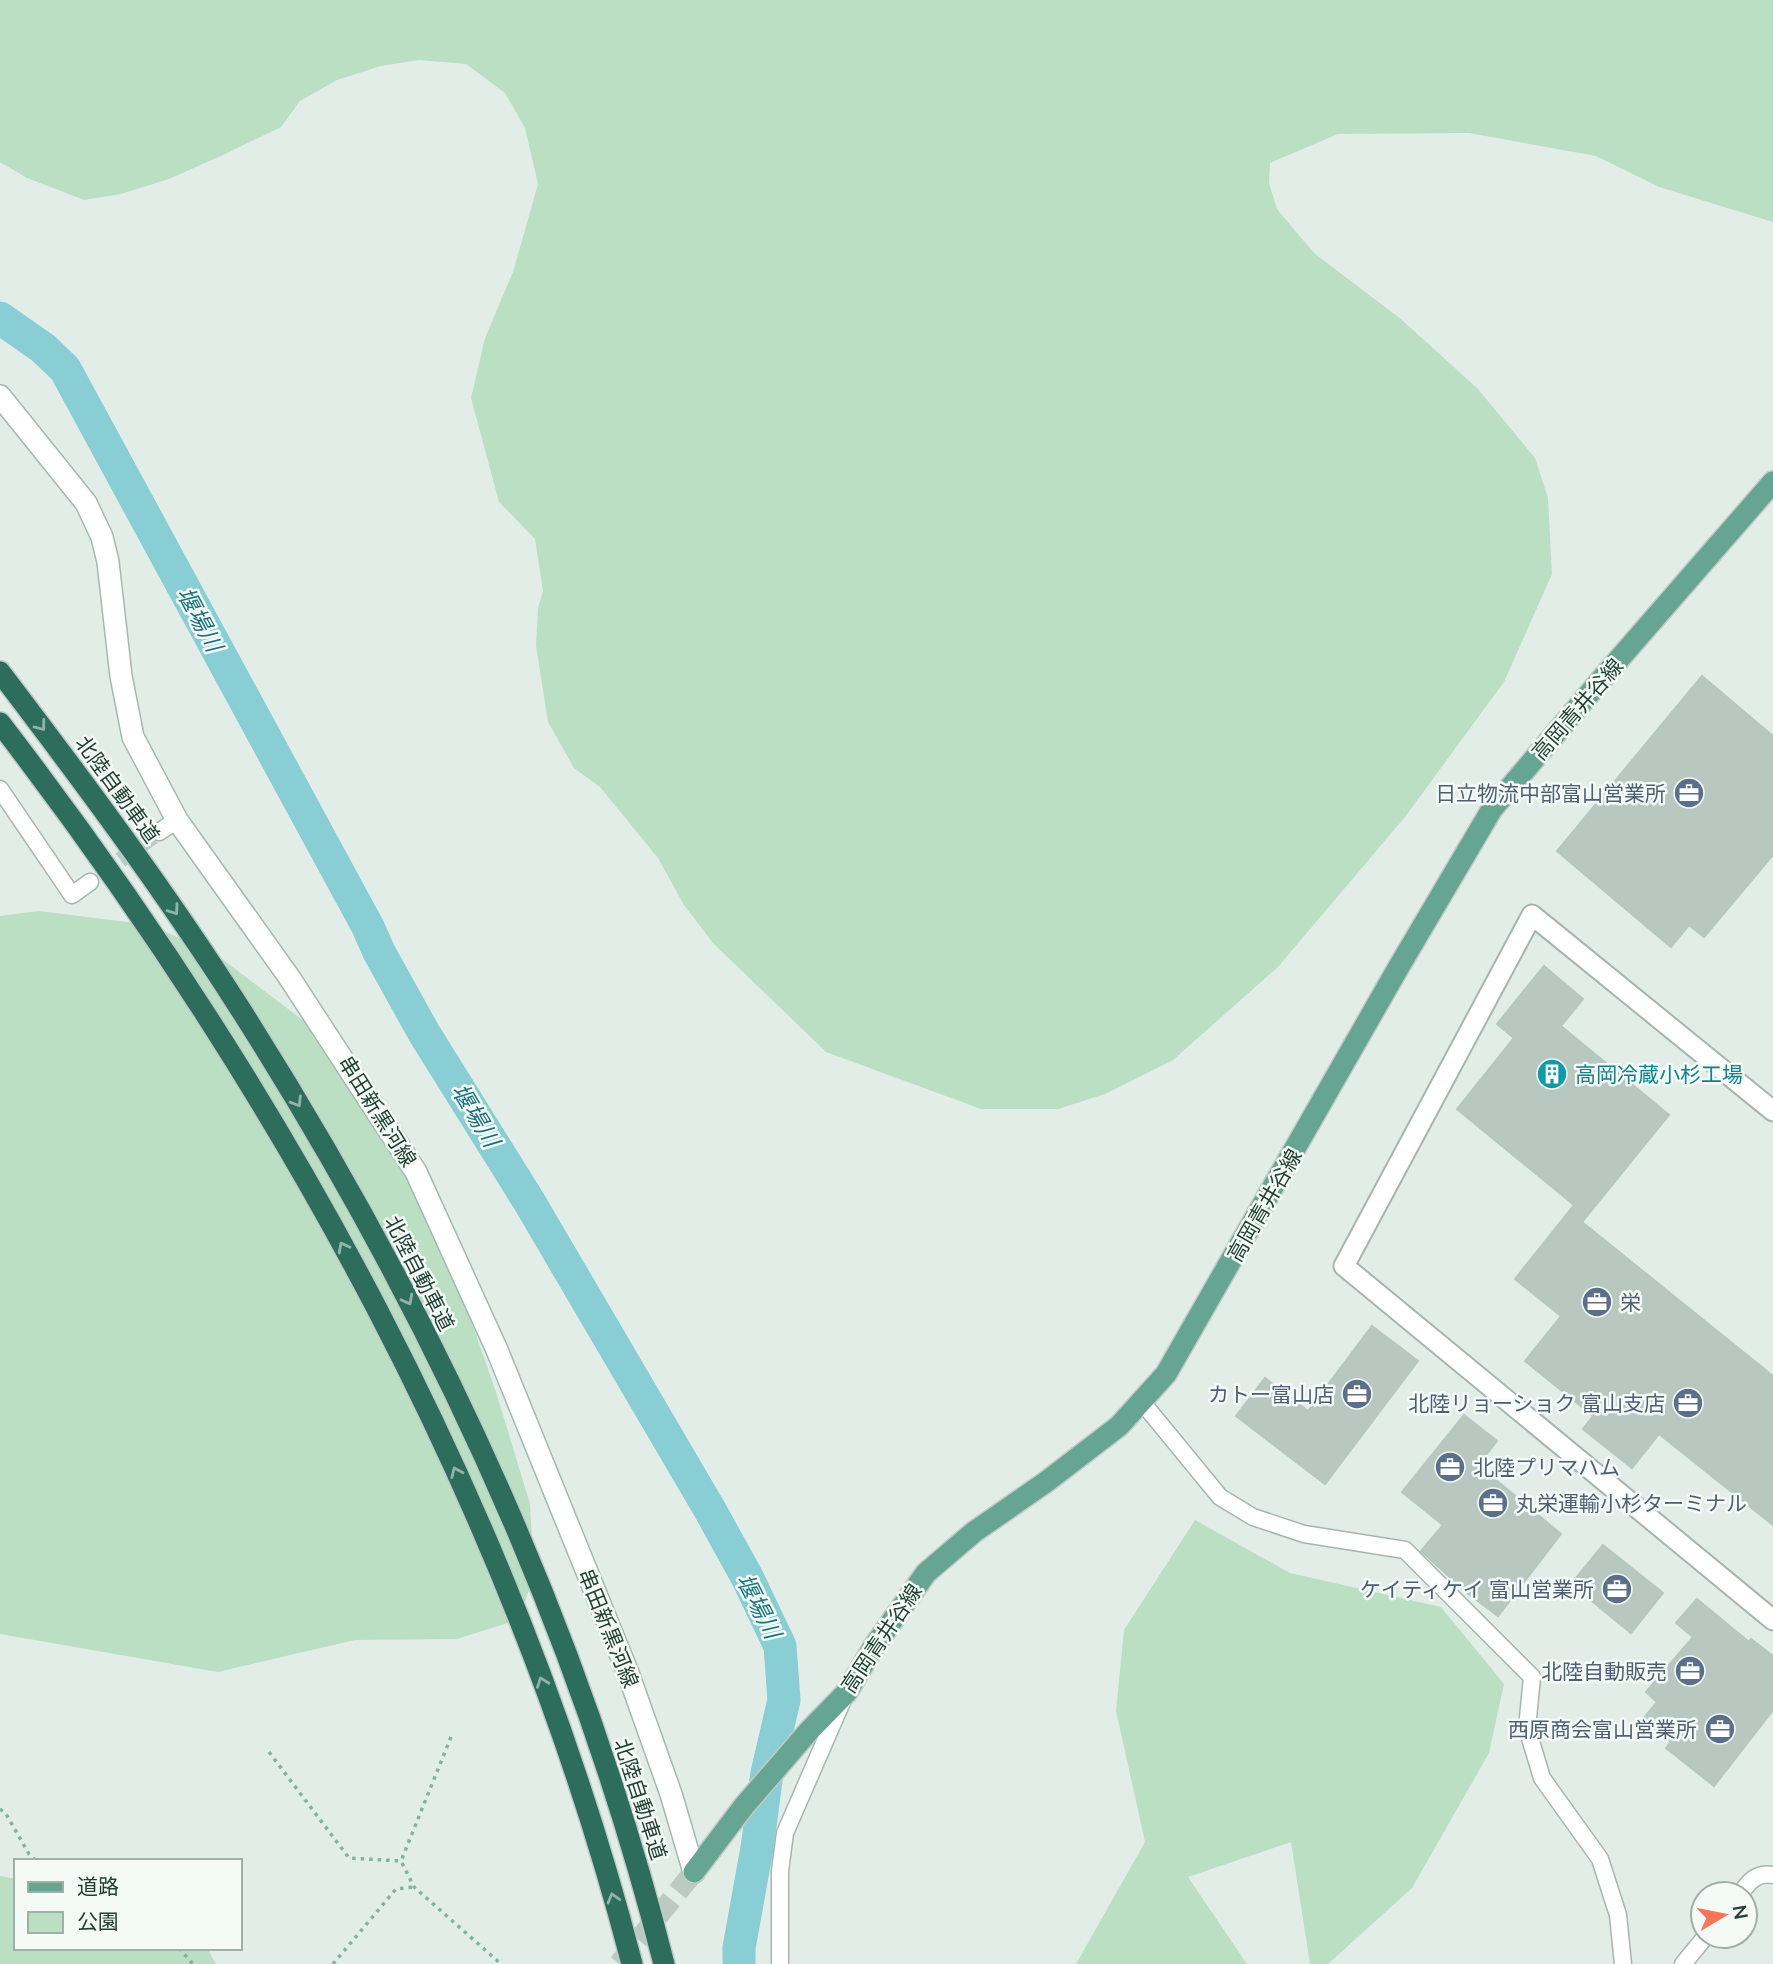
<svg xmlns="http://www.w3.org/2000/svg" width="1773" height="1964" font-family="Mulish,'Noto Sans JP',sans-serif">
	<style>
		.green { fill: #bbdfc3 }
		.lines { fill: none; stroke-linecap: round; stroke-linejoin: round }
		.river { stroke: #89cdd5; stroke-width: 33 }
		.building { fill: #b8c8c1; stroke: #b5c7bf; stroke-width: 2 }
		.minor-tunnel { stroke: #bccac4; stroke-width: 16; stroke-dasharray: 16 8; stroke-linecap: butt }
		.primary-tunnel { stroke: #bccac4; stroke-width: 21; stroke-dasharray: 21 10; stroke-linecap: butt }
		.minor-casing { stroke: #a5b6af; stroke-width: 19 }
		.tertiary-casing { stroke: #a5b6af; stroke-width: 23 }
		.secondary-casing { stroke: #a1bab0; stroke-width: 24 }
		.primary-casing { stroke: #c1cac7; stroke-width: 24 }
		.motorway-casing { stroke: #c1cac7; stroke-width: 24 }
		.path { stroke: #82b2a0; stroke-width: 3.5; stroke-dasharray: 3.5 5; stroke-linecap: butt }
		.minor { stroke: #fff; stroke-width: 16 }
		.tertiary { stroke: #fff; stroke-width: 19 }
		.secondary { stroke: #fff; stroke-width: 21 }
		.primary { stroke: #66a591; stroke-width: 21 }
		.motorway { stroke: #2c6d5c; stroke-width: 21 }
		.oneway { stroke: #90b4a9 }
		.labels { text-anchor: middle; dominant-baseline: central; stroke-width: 5; stroke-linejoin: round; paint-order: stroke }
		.street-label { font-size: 21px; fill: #224036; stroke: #f4faf6 }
		.service-label { font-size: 21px; fill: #4e5e75; stroke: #f4faf6; text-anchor: end }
		.culture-label { font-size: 21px; fill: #0d838f; stroke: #f4faf6; text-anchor: start }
		.water-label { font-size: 23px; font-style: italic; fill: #19737f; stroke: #f4faf6 }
	</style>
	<rect width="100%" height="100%" fill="#e3ede8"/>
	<path class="green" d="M 0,0 L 1773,0 L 1773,222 L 1659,187 L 1596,156 L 1469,133 L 1338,134 L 1270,163 L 1269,183 L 1277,209 L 1314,253 L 1402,320 L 1478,389 L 1535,458 L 1548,498 L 1552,574 L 1504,682 L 1405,817 L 1278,967 L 1173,1060 L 1105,1094 L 1058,1109 L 981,1109 L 826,1052 L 713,943 L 684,905 L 658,858 L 600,787 L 574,768 L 548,722 L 536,646 L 538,608 L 543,591 L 535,539 L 499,502 L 471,398 L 485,338 L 513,272 L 538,184 L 525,128 L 505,93 L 466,64 L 419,60 L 381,66 L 337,80 L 300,101 L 281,127 L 223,155 L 169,179 L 121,194 L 84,200 L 27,178 L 0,162 Z
		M 39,911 L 151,925 L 218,956 L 316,1030 L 433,1212 L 496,1392 L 530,1504 L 534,1573 L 520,1619 L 457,1639 L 355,1640 L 218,1672 L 0,1634 L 0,916 Z
		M 1195,1520 L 1290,1573 L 1441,1607 L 1504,1684 L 1489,1753 L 1412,1888 L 1328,1964 L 1310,1964 L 1291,1842 L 1188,1877 L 1247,1964 L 1076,1964 L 1145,1842 L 1116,1711 L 1124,1630 Z
		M 0,1876 L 16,1879 L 16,1948 L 207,1948 L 216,1964 L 0,1964 Z"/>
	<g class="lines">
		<path class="river" d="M 0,318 L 43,348 L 65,369 L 368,927 L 379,952 L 424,1033 L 530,1203 L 710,1510 L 747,1577 L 780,1646 L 784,1700 L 767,1773 L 757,1848 L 739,1948 L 739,1964"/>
	</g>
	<path class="building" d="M 1702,676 L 1773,736 L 1773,855 L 1704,937 L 1689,925 L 1671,947 L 1557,851 Z
		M 1544,966 L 1583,999 L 1561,1026 L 1669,1115 L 1582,1222 L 1773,1376 L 1773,1525 L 1659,1434 L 1632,1468 L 1583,1429 L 1593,1416 L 1525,1361 L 1561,1316 L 1515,1279 L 1574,1205 L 1457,1109 L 1514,1038 L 1497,1024 Z
		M 1372,1326 L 1418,1361 L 1325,1484 L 1236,1416 L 1265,1378 L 1308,1411 Z
		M 1464,1415 L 1497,1441 L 1478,1465 L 1561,1534 L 1498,1616 L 1466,1592 L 1421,1551 L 1443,1525 L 1402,1492 Z
		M 1603,1545 L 1663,1593 L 1631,1633 L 1571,1584 Z
		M 1697,1599 L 1749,1642 L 1751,1639 L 1773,1656 L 1773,1710 L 1714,1786 L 1666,1748 L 1671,1742 L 1643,1719 L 1657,1702 L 1646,1692 L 1693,1637 L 1676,1623 Z"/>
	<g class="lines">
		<path class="minor-tunnel" d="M 101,874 L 159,832"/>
		<path class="primary-tunnel" d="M 619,1964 L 694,1872"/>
		<g class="minor-casing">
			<path id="minor" d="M 0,789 L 72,895 L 90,882
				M 159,832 L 177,820
				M 1142,1402 L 1220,1497 L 1253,1517 L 1304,1534 L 1405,1550 L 1532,1677 L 1527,1728 L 1542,1778 L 1600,1859 L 1618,1915 L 1623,1964
				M 1740,1894 C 1749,1882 1756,1872 1773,1875
				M 780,1964 L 780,1871 L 785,1833 L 842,1702
				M 1683,1964 L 1706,1936"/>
		</g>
		<g class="tertiary-casing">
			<path id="tertiary" d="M 1773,1111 L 1532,915 L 1344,1266 L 1773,1620"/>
		</g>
		<g class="secondary-casing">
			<path id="secondary" d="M 0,396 L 86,503 L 102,537 L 108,562 L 121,676 L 133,737 L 177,820 L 289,977 L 416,1172 L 497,1350 L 628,1673 L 671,1794 L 694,1872"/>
		</g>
		<g class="primary-casing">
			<path id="primary" d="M 694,1872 L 744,1806 L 808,1732 L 847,1692 L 873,1648 L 926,1573 L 974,1532 L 1046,1482 L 1119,1426 L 1166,1374 L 1397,970 L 1492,809 L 1600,681 L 1773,482"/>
		</g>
		<g class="motorway-casing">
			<path id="motorway" d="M 0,672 C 83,781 165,891 239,1007 C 427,1302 578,1624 664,1964
				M 0,723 C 284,1092 515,1511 632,1964"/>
		</g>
		<path class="path" d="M 451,1737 L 401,1861 L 414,1887 L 501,1964
			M 269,1752 L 349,1858 L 401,1861
			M 0,1809 L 6,1814 L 29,1854 L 36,1861
			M 179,1948 L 193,1964
			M 333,1964 L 396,1889 L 414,1887"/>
		<use href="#minor" class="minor"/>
		<use href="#tertiary" class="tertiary"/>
		<use href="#secondary" class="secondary"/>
		<use href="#primary" class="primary"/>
		<use href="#motorway" class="motorway"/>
	</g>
	<defs><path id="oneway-chevron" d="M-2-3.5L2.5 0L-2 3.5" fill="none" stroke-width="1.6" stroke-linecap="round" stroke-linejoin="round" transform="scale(1.75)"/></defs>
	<g class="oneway">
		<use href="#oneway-chevron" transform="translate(41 726) rotate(53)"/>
		<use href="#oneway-chevron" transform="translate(174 910) rotate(55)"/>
		<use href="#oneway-chevron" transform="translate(297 1102) rotate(59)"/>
		<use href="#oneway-chevron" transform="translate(343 1247) rotate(-118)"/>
		<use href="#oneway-chevron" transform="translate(408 1300) rotate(62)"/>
		<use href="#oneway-chevron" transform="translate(456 1472) rotate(-114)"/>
		<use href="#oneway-chevron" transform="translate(542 1682) rotate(-110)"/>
		<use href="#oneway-chevron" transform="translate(613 1898) rotate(-106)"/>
	</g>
	<defs>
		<g id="office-disc" transform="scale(1.575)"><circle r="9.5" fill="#5c6f8a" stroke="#f4faf6"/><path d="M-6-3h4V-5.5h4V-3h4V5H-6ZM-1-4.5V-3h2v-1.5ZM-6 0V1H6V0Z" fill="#fff"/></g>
		<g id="building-disc" transform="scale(1.575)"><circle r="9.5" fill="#0f9aa8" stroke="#f4faf6"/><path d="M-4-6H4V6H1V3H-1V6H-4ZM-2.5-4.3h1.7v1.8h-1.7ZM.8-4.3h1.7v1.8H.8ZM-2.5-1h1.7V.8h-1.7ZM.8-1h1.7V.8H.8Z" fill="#fff"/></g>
	</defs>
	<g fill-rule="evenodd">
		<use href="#office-disc" x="1689" y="793"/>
		<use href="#building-disc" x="1552" y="1074"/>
		<use href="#office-disc" x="1597" y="1302"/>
		<use href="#office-disc" x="1357" y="1394"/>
		<use href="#office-disc" x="1688" y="1403"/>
		<use href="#office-disc" x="1450" y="1467"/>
		<use href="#office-disc" x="1493" y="1503"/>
		<use href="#office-disc" x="1617" y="1589"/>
		<use href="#office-disc" x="1690" y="1671"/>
		<use href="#office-disc" x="1720" y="1729"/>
	</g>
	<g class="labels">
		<g class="street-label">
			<text transform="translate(1577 709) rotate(-49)">高岡青井谷線</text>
			<text transform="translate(118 789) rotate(54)">北陸自動車道</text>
			<text transform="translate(378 1111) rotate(58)">串田新黒河線</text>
			<text transform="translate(1264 1205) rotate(-60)">高岡青井谷線</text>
			<text transform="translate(420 1273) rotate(63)">北陸自動車道</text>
			<text transform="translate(609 1628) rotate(68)">串田新黒河線</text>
			<text transform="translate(881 1638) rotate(-56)">高岡青井谷線</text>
			<text transform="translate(641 1799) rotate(72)">北陸自動車道</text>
		</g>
		<g class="service-label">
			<text x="1666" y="793">日立物流中部富山営業所</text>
			<text x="1620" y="1302" text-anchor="start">栄</text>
			<text x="1334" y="1394">カトー富山店</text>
			<text x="1665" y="1403">北陸リョーショク 富山支店</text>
			<text x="1473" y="1467" text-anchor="start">北陸プリマハム</text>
			<text x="1516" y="1503" text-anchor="start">丸栄運輸小杉ターミナル</text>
			<text x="1594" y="1589">ケイティケイ 富山営業所</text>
			<text x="1667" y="1671">北陸自動販売</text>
			<text x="1697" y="1729">西原商会富山営業所</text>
		</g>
		<g class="culture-label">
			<text x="1575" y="1074">高岡冷蔵小杉工場</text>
		</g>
		<g class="water-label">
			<text transform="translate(200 619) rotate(62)">堰場川</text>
			<text transform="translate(476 1115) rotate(59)">堰場川</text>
			<text transform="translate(759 1606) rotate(63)">堰場川</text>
		</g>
	</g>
	<rect x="14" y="1859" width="228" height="91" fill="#f4faf6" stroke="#a0b0a9" stroke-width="2"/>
	<rect x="28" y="1882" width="35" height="10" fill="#66a591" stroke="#a0b0a9" stroke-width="2"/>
	<text x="77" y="1894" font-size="21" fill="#224036">道路</text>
	<rect x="28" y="1912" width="35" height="21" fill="#bbdfc3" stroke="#a0b0a9" stroke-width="2"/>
	<text x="77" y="1929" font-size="21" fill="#224036">公園</text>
	<g transform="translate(1724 1915) rotate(80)"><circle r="33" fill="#f4faf6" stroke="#a0b0a9" stroke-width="2"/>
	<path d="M0-5L12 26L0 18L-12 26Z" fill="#f87557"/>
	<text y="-10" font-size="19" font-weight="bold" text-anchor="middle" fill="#224036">N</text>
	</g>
</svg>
